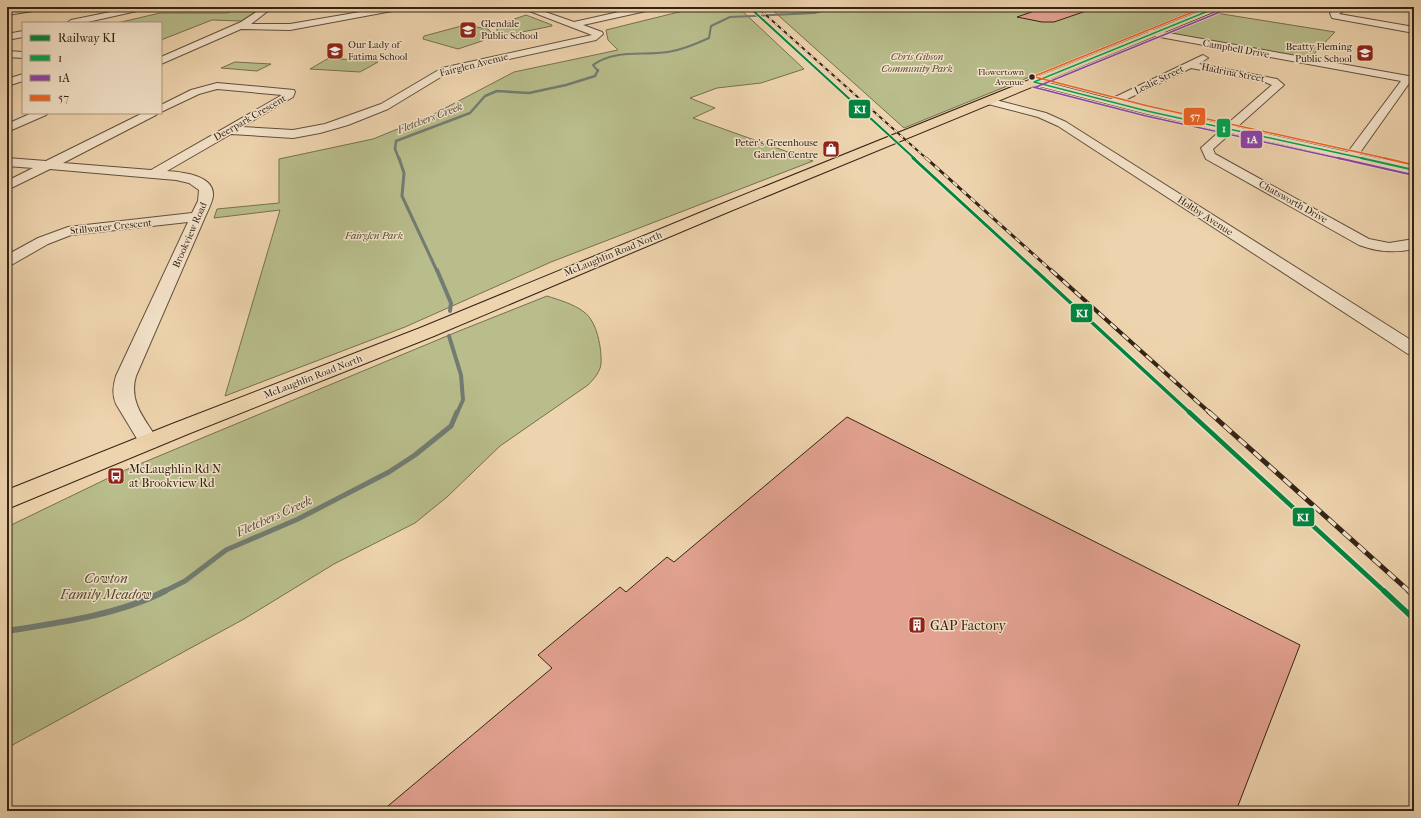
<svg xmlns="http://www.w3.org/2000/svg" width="1421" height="818" font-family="'IM FELL French Canon',serif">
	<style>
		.green { fill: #b8bd8b; stroke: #767050 }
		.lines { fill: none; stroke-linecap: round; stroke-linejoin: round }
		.stream-far5 { stroke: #727c72; stroke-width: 2 }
		.stream-far4 { stroke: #727c72; stroke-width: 2.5 }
		.stream-far3 { stroke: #727c72; stroke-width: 3 }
		.stream-far2 { stroke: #727c72; stroke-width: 4 }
		.stream-far1 { stroke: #727c72; stroke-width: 5 }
		.stream { stroke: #727c72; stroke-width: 6 }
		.building { fill: #e3a291; stroke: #342416 }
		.minor-casing { stroke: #62503c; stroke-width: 2 }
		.major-casing { stroke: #342416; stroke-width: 2 }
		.minor { fill: #f4e3ca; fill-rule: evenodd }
		.major { fill: #eed4ae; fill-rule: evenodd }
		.rail-far4-casing { stroke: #342416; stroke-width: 2 }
		.rail-far3-casing { stroke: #342416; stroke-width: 3 }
		.rail-far2-casing { stroke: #342416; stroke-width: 4 }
		.rail-far1-casing { stroke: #342416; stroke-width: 5 }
		.rail-casing { stroke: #342416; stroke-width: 6 }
		.rail-far4 { stroke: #f4e3ca; stroke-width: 1.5; stroke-dasharray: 4; stroke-linecap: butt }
		.rail-far3 { stroke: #f4e3ca; stroke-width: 2; stroke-dasharray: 6; stroke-linecap: butt }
		.rail-far2 { stroke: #f4e3ca; stroke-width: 2.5; stroke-dasharray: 8; stroke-linecap: butt }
		.rail-far1 { stroke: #f4e3ca; stroke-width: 3.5; stroke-dasharray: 10; stroke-linecap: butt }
		.rail { stroke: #f4e3ca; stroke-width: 4.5; stroke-dasharray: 13; stroke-linecap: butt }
		.bus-1-far1-casing { stroke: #f4e3ca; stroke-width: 3 }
		.bus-1-casing { stroke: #f4e3ca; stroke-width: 4 }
		.bus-2-far1-casing { stroke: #f4e3ca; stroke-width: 3 }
		.bus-2-casing { stroke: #f4e3ca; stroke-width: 4 }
		.bus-3-far1-casing { stroke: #f4e3ca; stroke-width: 3 }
		.bus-3-casing { stroke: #f4e3ca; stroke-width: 4 }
		.bus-1-far1 { stroke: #00a651; stroke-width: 1.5 }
		.bus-1 { stroke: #00a651; stroke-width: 2 }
		.bus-2-far1 { stroke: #8e44ad; stroke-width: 1.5 }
		.bus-2 { stroke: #8e44ad; stroke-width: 2 }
		.bus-3-far1 { stroke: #f26522; stroke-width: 1.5 }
		.bus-3 { stroke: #f26522; stroke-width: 2 }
		.rail-1-far4-casing { stroke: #f4e3ca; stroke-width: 3.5 }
		.rail-1-far3-casing { stroke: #f4e3ca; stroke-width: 5 }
		.rail-1-far2-casing { stroke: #f4e3ca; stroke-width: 6 }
		.rail-1-far1-casing { stroke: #f4e3ca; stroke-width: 8 }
		.rail-1-casing { stroke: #f4e3ca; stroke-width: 8 }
		.rail-1-far4 { stroke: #00853f; stroke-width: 2 }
		.rail-1-far3 { stroke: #00853f; stroke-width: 3 }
		.rail-1-far2 { stroke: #00853f; stroke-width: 3.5 }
		.rail-1-far1 { stroke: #00853f; stroke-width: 4.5 }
		.rail-1 { stroke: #00853f; stroke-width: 5.5 }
		.bus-dot { fill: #342416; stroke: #f4e3ca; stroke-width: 1.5 }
		.labels { text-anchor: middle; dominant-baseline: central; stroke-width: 3; stroke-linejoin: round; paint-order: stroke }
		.far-bus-label { font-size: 9px; fill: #342416; stroke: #f4e3ca; text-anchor: end }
		.far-poi-label { font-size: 10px; fill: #342416; stroke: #f4e3ca; text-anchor: start }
		.far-street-label { font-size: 10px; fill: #342416; stroke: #f4e3ca }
		.far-park-label { font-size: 10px; font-style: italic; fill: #554a33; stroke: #f4e3ca }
		.far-water-label { font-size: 11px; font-style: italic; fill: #4e493c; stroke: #f4e3ca }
		.poi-label { font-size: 12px; fill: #342416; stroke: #f4e3ca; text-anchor: start }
		.water-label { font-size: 13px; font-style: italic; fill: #4e493c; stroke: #f4e3ca }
		.near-park-label { font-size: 14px; font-style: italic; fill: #554a33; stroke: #f4e3ca }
		.near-poi-label { font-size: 14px; fill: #342416; stroke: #f4e3ca; text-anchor: start }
		.line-badge { stroke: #f4e3ca; stroke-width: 1.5 }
		.badge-label { font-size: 11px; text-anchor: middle; font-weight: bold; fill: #fff }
	</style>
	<rect width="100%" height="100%" fill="#eed4ae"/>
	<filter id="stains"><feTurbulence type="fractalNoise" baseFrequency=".005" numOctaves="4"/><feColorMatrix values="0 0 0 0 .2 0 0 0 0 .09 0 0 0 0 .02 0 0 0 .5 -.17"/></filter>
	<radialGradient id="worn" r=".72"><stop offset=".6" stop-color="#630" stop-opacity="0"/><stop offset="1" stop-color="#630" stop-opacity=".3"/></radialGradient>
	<path class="green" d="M 236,7 L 263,7 L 241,21 L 212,20 L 161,40 L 161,23 L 117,23 L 160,13 L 228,13 Z
		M 699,7 L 738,7 L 804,69 L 761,83 L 717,88 L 690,98 L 715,108 L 693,118 L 813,161 L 551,262 L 405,327 L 225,396 L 280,210 L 214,218 L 217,209 L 279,203 L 279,159 L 373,139 L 432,115 L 514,72 L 618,50 L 608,40 L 606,30 Z
		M 769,7 L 1178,7 L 1194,10 L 904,128 Z
		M 1216,13 L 1335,32 L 1309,59 L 1169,33 Z
		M 526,15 L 552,25 L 552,26 L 502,36 L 497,31 L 497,25 Z
		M 465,25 L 488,29 L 491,32 L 491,35 L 482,41 L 458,49 L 423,39 L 424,36 Z
		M 329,58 L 378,62 L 360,72 L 310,69 Z
		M 235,62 L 271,64 L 257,71 L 221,68 Z
		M 547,296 C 559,300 574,304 584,312 C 597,321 602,349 601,364 C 600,372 594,379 588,385 L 500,446 L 447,497 L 415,523 L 334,564 L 244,619 L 7,748 L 7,527 L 123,471 L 459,331 Z"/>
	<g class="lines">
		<path class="stream-far5" d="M 598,71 L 593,65 C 616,49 642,56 668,52 C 682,50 696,44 709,38 L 711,26 L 730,17 L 814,13 L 837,7"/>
		<path class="stream-far4" d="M 399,159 L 395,149 L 396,141 L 470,113 L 485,96 L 497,91 L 529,93 L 566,85 L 595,76 L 598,70"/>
		<path class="stream-far3" d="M 399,158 L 404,173 L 402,196 L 437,271"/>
		<path class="stream-far2" d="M 437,270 L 451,303 L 450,311
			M 449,336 L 461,375 L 463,400 L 457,413"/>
		<path class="stream-far1" d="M 163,592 L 185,581 L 226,550 L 298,519 L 389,472 L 415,455 L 451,426 L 457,412"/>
		<path class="stream" d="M 7,631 C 58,623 118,615 165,591"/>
	</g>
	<path class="building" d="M 1046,7 L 1092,7 L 1092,9 L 1054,22 L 1042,22 L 1017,17 Z
		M 847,417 L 1300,645 L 1236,811 L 382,811 L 552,668 L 538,655 L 620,587 L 626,592 L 667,557 L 674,562 Z"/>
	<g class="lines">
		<g class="minor-casing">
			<path id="minor" d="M 30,7 L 50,7 L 46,9 L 7,15 L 7,11 Z
				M 135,7 L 150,7 L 146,9 L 83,23 L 67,23 L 71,20 Z
				M 264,7 L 273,7 L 251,24 L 290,24 L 389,7 L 407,7 L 403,9 L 290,30 L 241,29 L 161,64 L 161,57 L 241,22 Z
				M 519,7 L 531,7 L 574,22 L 641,7 L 656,7 L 655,9 L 583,25 L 602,32 L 603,34 L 596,40 L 449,72 L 388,109 L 348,125 L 320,133 L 293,138 L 231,134 L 167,171 C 181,172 215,175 213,196 C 212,203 208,210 205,217 L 136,376 C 128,403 146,420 159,442 L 156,447 L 149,449 L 142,447 L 116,404 C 112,394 113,386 116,376 L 188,222 L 71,235 L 48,244 L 13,264 L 7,266 L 7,255 L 38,238 L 68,227 L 192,213 L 198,201 L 199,190 L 189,183 L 176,180 L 50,169 L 7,190 L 7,181 L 33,168 L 7,166 L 7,158 L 46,161 L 143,113 L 158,113 L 156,115 L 63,163 L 151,170 L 282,95 L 217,89 L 199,94 L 161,112 L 161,105 L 191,90 L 217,83 L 294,90 L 295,92 L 293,97 L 242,127 L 293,130 L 325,124 L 381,104 L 442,68 L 592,35 Z
				M 1339,7 L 1349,7 L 1339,14 L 1414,27 L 1414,33 L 1332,18 L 1330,13 Z
				M 1152,30 L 1414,77 L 1414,83 L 1410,82 L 1359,154 L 1414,166 L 1414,174 L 1231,133 L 1213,149 L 1215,154 L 1369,239 L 1389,243 L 1414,239 L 1414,249 C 1394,253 1378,252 1359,245 L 1206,159 L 1201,148 L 1220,131 L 1147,114 L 1030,84 L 1029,82 L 1034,79 L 1111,99 L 1203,55 L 1208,58 L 1199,64 L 1277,79 L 1284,85 L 1237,127 L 1348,152 L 1401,81 L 1149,35 L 1148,33 L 1149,31 ZM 1191,68 L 1265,82 L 1272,85 L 1226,125 L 1123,101 Z
				M 23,31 L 23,37 L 7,40 L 7,34 Z
				M 7,51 L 23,52 L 23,58 L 7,57 Z
				M 23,74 L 23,81 L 7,86 L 7,79 Z
				M 988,98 L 1046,113 L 1066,122 L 1414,342 L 1414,355 L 1408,354 L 1058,126 L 1038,117 L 984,103 L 983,101 Z
				M 32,113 L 48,113 L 46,115 L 7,132 L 7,124 Z"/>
		</g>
		<g class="major-casing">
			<path id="major" d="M 1210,7 L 1222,7 L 1221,9 L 721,215 L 434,336 L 188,434 L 7,509 L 7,490 L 172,424 L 420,328 L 709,209 Z"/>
		</g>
		<use href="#minor" class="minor"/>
		<use href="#major" class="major"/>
		<g class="rail-far4-casing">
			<path id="rail-far4" d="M 757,7 L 927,159"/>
		</g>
		<g class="rail-far3-casing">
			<path id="rail-far3" d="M 926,158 L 1052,271"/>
		</g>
		<g class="rail-far2-casing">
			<path id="rail-far2" d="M 1051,270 L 1210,413"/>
		</g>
		<g class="rail-far1-casing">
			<path id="rail-far1" d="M 1209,412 L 1410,592"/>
		</g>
		<g class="rail-casing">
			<path id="rail" d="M 1409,591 L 1414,596"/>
		</g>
		<use href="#rail-far4" class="rail-far4"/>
		<use href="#rail-far3" class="rail-far3"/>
		<use href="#rail-far2" class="rail-far2"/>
		<use href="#rail-far1" class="rail-far1"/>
		<use href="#rail" class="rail"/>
		<g class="bus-1-far1-casing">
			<path id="bus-1-far1" d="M 1034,82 L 1147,111 L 1366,159
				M 1034,82 L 1218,7"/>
		</g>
		<g class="bus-1-casing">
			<path id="bus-1" d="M 1361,158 L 1414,170"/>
		</g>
		<g class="bus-2-far1-casing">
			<path id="bus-2-far1" d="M 1033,87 L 1146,116 L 1342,159
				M 1036,87 L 1220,12"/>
		</g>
		<g class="bus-2-casing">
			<path id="bus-2" d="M 1338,158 L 1413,175"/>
		</g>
		<g class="bus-3-far1-casing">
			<path id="bus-3-far1" d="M 1032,77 L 1205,7
				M 1035,77 L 1148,106 L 1389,159"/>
		</g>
		<g class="bus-3-casing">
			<path id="bus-3" d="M 1384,158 L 1414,165"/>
		</g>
		<use href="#bus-1-far1" class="bus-1-far1"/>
		<use href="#bus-1" class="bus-1"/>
		<use href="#bus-2-far1" class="bus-2-far1"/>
		<use href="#bus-2" class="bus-2"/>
		<use href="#bus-3-far1" class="bus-3-far1"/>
		<use href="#bus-3" class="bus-3"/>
		<g class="rail-1-far4-casing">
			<path id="rail-1-far4" d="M 749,7 L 915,159"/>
		</g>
		<g class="rail-1-far3-casing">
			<path id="rail-1-far3" d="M 913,158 L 1036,271"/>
		</g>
		<g class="rail-1-far2-casing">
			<path id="rail-1-far2" d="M 1035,270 L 1190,413"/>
		</g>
		<g class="rail-1-far1-casing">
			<path id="rail-1-far1" d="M 1189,412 L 1385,592"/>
		</g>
		<g class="rail-1-casing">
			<path id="rail-1" d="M 1384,591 L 1414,619"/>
		</g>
		<use href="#rail-1-far4" class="rail-1-far4"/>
		<use href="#rail-1-far3" class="rail-1-far3"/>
		<use href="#rail-1-far2" class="rail-1-far2"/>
		<use href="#rail-1-far1" class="rail-1-far1"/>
		<use href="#rail-1" class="rail-1"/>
	</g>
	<defs>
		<g id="school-square" transform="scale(0.9)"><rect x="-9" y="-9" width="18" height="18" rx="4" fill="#8f2418" stroke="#f4e3ca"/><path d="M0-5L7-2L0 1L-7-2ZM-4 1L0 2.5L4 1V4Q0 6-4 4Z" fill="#fff"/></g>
		<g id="shop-square" transform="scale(0.9)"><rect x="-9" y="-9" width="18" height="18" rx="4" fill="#8f2418" stroke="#f4e3ca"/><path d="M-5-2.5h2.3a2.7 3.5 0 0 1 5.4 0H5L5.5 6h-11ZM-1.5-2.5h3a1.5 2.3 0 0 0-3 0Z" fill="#fff"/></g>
		<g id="bus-square" transform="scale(0.9)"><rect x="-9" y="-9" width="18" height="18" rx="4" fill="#8f2418" stroke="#f4e3ca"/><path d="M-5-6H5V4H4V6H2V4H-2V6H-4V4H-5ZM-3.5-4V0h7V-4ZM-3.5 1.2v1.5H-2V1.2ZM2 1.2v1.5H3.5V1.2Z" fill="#fff"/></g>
		<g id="building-square" transform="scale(0.9)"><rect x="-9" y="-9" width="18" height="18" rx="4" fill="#8f2418" stroke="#f4e3ca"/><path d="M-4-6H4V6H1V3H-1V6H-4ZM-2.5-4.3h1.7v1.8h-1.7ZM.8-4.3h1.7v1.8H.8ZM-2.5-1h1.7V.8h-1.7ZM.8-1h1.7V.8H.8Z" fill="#fff"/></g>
	</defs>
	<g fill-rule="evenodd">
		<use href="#school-square" x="468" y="30"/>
		<use href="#school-square" x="335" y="51"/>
		<use href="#school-square" x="1365" y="53"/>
		<use href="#shop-square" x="831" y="149"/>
		<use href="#bus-square" x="116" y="476"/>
		<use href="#building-square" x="917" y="625"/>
	</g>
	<circle class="bus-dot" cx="1032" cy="77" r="3.5"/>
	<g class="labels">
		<g class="far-bus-label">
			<text x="1024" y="72">Flowertown<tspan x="1024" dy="10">Avenue</tspan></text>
		</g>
		<g class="far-poi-label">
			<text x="481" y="24">Glendale<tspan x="481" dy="12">Public School</tspan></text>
			<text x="348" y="45">Our Lady of<tspan x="348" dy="12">Fatima School</tspan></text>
			<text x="1352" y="47" text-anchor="end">Beatty Fleming<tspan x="1352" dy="12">Public School</tspan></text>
			<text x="818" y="143" text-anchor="end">Peter's Greenhouse<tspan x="818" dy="12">Garden Centre</tspan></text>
		</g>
		<g class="far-street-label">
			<text transform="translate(1236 49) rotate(10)">Campbell Drive</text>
			<text transform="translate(474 65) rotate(-14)">Fairglen Avenue</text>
			<text transform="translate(1233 73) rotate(11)">Hadrina Street</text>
			<text transform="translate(1159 80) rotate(-26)">Leslie Street</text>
			<text transform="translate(250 118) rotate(-30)">Deerpark Crescent</text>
			<text transform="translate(1293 202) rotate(29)">Chatsworth Drive</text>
			<text transform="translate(1205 216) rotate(33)">Holtby Avenue</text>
			<text transform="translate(111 227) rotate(-6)">Stillwater Crescent</text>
			<text transform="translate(190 235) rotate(-66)">Brookview Road</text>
			<text transform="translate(613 254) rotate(-22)">McLaughlin Road North</text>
			<text transform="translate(313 377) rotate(-21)">McLaughlin Road North</text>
		</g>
		<g class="far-park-label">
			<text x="917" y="57">Chris Gibson<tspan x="917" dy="12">Community Park</tspan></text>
			<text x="374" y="236">Fairglen Park</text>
		</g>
		<g class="far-water-label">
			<text transform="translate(430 118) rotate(-21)">Fletchers Creek</text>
		</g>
		<g class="poi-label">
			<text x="129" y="469">McLaughlin Rd N<tspan x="129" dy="14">at Brookview Rd</tspan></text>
		</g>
		<g class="water-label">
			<text transform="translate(274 516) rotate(-24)">Fletchers Creek</text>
		</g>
		<g class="near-park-label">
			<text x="106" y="578">Cowton<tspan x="106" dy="16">Family Meadow</tspan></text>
		</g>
		<g class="near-poi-label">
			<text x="930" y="625">GAP Factory</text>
		</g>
	</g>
	<g class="line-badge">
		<rect x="848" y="99" width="23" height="20" rx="4" fill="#00853f"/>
		<rect x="1183" y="107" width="23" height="19" rx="4" fill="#f26522"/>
		<rect x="1216" y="118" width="15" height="20" rx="4" fill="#00a651"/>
		<rect x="1240" y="130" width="23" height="19" rx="4" fill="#8e44ad"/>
		<rect x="1070" y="303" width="23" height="20" rx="4" fill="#00853f"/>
		<rect x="1292" y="507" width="23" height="20" rx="4" fill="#00853f"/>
	</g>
	<g class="badge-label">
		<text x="860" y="113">KI</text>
		<text x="1195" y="120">57</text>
		<text x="1224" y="132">1</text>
		<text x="1252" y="143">1A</text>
		<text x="1082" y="317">KI</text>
		<text x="1303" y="521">KI</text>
	</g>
	<rect width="1421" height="818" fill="none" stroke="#eed4ae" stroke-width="24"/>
	<rect x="8" y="8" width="1405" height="802" fill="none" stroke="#342416" stroke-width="2"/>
	<rect x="12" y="12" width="1397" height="794" fill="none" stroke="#342416"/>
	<rect x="22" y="22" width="140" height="92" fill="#f4e3ca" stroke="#a79782"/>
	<rect x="30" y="35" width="20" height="6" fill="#00853f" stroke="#a79782"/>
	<text x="58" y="42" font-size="12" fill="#342416">Railway KI</text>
	<rect x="30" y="55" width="20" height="6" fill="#00a651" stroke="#a79782"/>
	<text x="58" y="62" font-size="12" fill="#342416">1</text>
	<rect x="30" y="75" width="20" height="6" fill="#8e44ad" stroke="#a79782"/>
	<text x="58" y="82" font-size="12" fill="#342416">1A</text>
	<rect x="30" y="95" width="20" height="6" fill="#f26522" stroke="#a79782"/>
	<text x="58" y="102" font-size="12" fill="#342416">57</text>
	<rect width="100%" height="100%" filter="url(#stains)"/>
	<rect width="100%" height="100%" fill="url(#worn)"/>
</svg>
